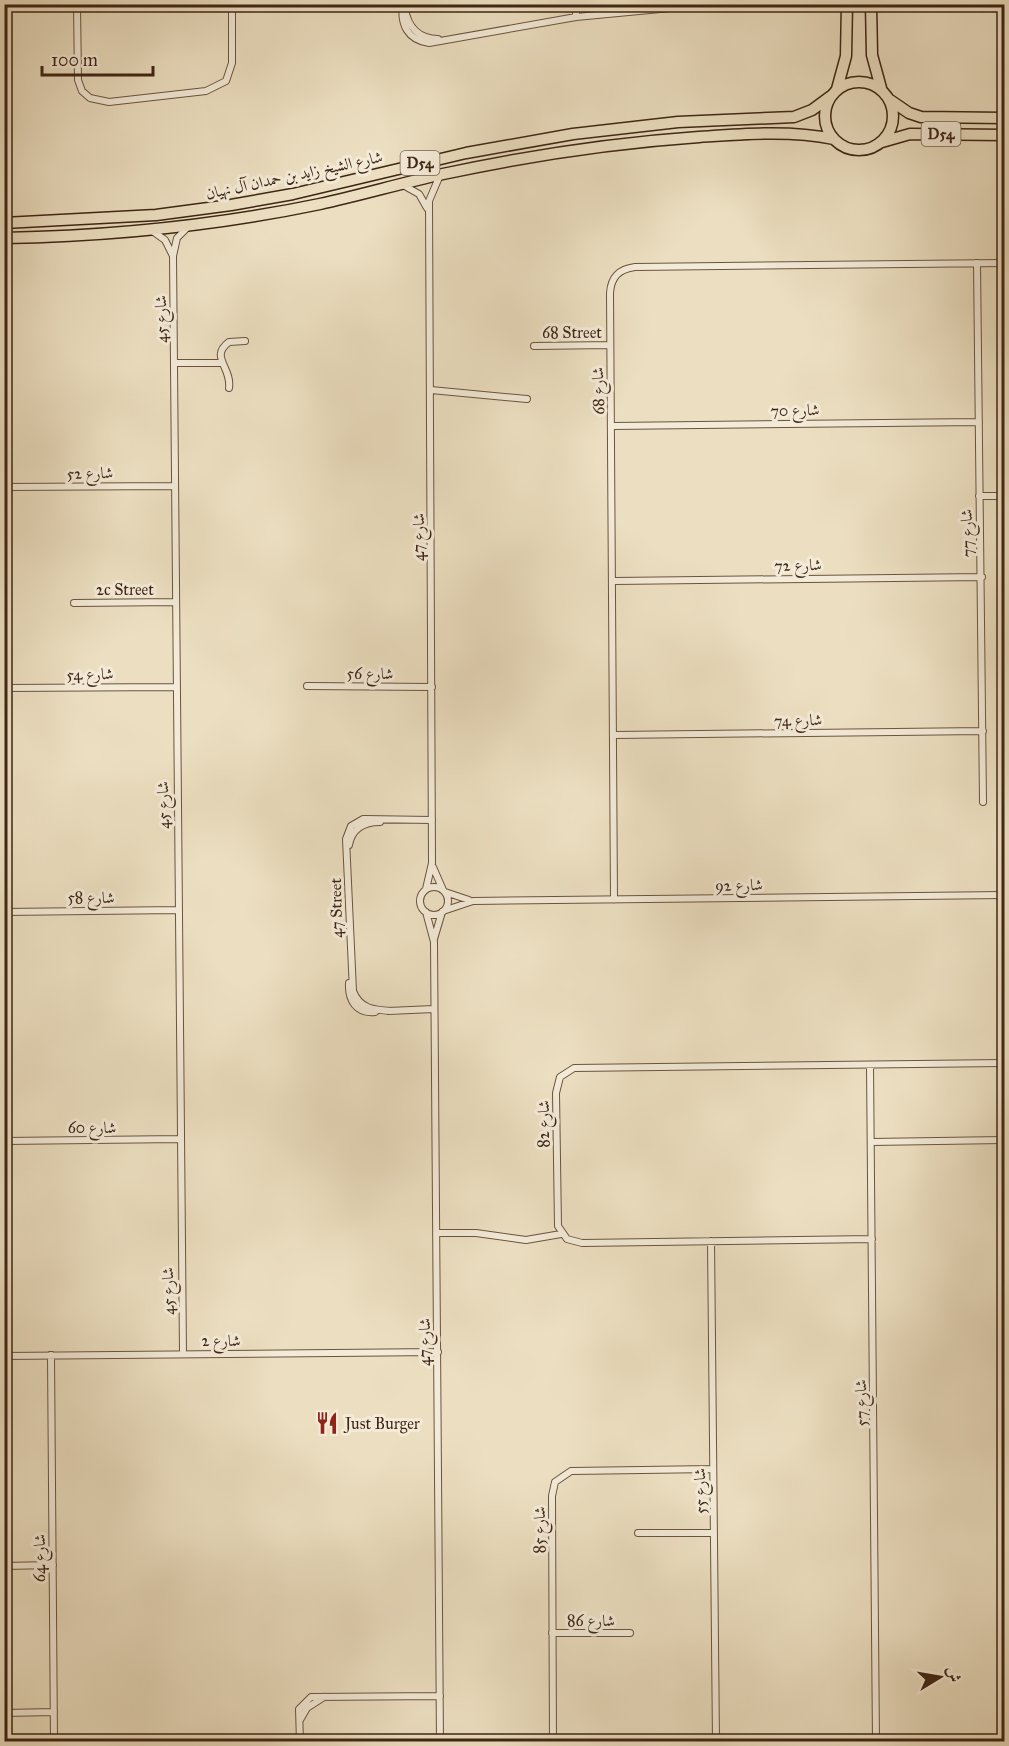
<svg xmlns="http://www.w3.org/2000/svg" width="1009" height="1746" font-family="'IM FELL Great Primer',Amiri,serif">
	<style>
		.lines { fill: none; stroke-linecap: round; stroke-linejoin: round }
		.minor-casing { stroke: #6a5440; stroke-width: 8 }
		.primary-casing { stroke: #3e2615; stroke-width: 13 }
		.minor { stroke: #f3ead7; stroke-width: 6 }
		.primary { stroke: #ecdfc1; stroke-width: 10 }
		.labels { text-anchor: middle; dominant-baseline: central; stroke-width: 6; stroke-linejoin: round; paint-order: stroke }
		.shield { fill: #f3ead7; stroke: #74614f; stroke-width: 1.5 }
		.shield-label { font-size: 15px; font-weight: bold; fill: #3e2615 }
		.street-label { font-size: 16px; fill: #3e2615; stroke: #f3ead7 }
		.poi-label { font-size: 16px; fill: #3e2615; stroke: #f3ead7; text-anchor: start }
	</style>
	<rect width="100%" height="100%" fill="#ecdfc1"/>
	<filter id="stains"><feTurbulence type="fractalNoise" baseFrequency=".00333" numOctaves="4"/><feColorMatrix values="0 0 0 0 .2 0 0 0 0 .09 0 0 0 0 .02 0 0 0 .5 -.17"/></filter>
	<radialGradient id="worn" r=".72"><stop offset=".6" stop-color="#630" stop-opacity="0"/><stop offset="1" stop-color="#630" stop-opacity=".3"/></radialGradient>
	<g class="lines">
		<g class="minor-casing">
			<path id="minor" d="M 77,4 L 78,80 L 82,91 L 90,98 L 109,102 L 206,91 L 226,81 L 232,63 L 232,4
				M 403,4 C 400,25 408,40 429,43 L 576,17 L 713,4
				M 576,4 L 576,17
				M 405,9 C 408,27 419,39 438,39
				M 403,185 L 419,194 L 427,208
				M 151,230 L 165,240 L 173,256
				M 977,263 L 983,802
				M 534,346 L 610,345
				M 175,363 L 222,363
				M 229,388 C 232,367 209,357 229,342 L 245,341
				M 431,390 L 527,399
				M 612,426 L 979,422
				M 4,487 L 175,486
				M 979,496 L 1004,496
				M 614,581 L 982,577
				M 74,603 L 175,602
				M 307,686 L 432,687
				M 4,688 L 175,687
				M 614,735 L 983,731
				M 349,845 C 352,828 364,822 380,822
				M 433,867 L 443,890
				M420 901a14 14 0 1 1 28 0a14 14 0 1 1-28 0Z
				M 426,889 L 432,863 L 429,201 L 440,175
				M 445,892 L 469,900
				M 614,900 L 610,293 C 611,277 619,269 635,267 L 1004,263
				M 443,911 L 473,901 L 1004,895
				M 4,912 L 178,910
				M 426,912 L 434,942 L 440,1742
				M 434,939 L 442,912
				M 349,983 C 348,1000 356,1014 375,1012
				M 388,1011 L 434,1009
				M 391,1011 C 374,1010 360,1009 353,991 L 346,839 L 351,826 L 363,819 L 432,820
				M 870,1065 L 876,1742
				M 4,1141 L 180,1139
				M 871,1142 L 1004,1140
				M 437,1233 L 476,1233 L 526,1240 L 561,1234
				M 872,1239 L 582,1243 L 567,1239 L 558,1226 L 556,1093 L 560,1077 L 574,1068 L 1004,1063
				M 711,1241 L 716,1742
				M 183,1354 L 173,256 L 177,238 L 189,226
				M 51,1355 L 54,1742
				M 4,1356 L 438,1352
				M 638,1533 L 714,1533
				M 4,1566 L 53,1565
				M 552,1633 L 630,1633
				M 4,1713 L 54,1712
				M 300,1720 L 307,1708 L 324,1697
				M 300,1742 L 299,1709 L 311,1697 L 440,1696
				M 553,1742 L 552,1496 L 555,1482 L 571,1471 L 713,1469"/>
		</g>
		<g class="primary-casing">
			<path id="primary" d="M 871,4 L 872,55 L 881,88
				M825 116a34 34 0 1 1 68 0a34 34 0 1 1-68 0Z
				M 837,89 L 846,56 L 847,4
				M 890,100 L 909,113 L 921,117 L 1004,118
				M 882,142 L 910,134 L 1004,135
				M 4,223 L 156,215 L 231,205 L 293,194 L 466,153 L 573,134 L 678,122 L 794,117 L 812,110 L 831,96
				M 4,238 C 112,236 214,226 320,204 C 361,195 402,183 443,174 C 527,156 612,143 699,137 C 744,134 790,130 834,139"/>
		</g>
		<use href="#minor" class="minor"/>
		<use href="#primary" class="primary"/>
	</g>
	<defs>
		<g id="restaurant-bare" transform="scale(1.8)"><path d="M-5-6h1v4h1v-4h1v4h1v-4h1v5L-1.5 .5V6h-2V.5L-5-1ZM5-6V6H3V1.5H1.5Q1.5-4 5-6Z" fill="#8f2418" stroke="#f3ead7" stroke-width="2.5" paint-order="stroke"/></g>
	</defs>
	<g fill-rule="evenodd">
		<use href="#restaurant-bare" x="327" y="1423"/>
	</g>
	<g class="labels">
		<g class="shield">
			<rect x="921.5" y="122" width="39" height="24" rx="4.5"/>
			<rect x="400.5" y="151" width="39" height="24" rx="4.5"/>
		</g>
		<g class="shield-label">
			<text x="941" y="134">D54</text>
			<text x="420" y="163">D54</text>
		</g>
		<g class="street-label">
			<text transform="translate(294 175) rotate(-12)">شارع الشيخ زايد بن حمدان آل نهيان</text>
			<text transform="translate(161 319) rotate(-91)">شارع 45</text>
			<text x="572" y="332">68 Street</text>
			<text transform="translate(598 391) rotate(-91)">شارع 68</text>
			<text transform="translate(795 410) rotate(-1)">شارع 70</text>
			<text transform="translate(90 473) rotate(-1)">شارع 52</text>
			<text transform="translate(967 533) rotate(-92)">شارع 77</text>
			<text transform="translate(418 537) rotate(-90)">شارع 47</text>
			<text transform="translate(798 565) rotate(-1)">شارع 72</text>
			<text x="125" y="589">2c Street</text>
			<text x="370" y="673">شارع 56</text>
			<text transform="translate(90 674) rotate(-1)">شارع 54</text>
			<text transform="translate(798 720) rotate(-1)">شارع 74</text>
			<text transform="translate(163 805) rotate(-91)">شارع 45</text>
			<text transform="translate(739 885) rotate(-1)">شارع 92</text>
			<text x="91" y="897">شارع 58</text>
			<text transform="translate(336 908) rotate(-91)">47 Street</text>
			<text transform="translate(543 1124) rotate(-90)">شارع 82</text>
			<text x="92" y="1127">شارع 60</text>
			<text transform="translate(168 1291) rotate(-91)">شارع 45</text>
			<text x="221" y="1340">شارع 2</text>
			<text transform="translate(424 1342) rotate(-90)">شارع 47</text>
			<text transform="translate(861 1403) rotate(-91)">شارع 57</text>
			<text transform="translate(700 1491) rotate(-91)">شارع 55</text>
			<text transform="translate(539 1530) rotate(-90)">شارع 85</text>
			<text transform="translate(39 1558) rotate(-90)">شارع 64</text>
			<text x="591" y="1620">شارع 86</text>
		</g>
		<g class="poi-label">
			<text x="345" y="1423">Just Burger</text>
		</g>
	</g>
	<rect width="1009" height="1746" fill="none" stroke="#ecdfc1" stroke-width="24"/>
	<rect x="6" y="6" width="997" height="1734" fill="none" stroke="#3e2615" stroke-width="3"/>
	<rect x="12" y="12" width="985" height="1722" fill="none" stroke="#3e2615" stroke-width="1.5"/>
	<g transform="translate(940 1677) rotate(79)" stroke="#f3ead7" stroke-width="4.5" paint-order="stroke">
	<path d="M0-4.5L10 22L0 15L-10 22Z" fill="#3e2615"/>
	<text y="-9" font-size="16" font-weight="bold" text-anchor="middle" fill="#3e2615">ش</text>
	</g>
	<path d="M42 66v9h111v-9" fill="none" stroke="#3e2615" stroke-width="3"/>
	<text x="51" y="66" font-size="18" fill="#3e2615" stroke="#f3ead7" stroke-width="4.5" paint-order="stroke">100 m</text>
	<rect width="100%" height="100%" filter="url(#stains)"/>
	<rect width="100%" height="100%" fill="url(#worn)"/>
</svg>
